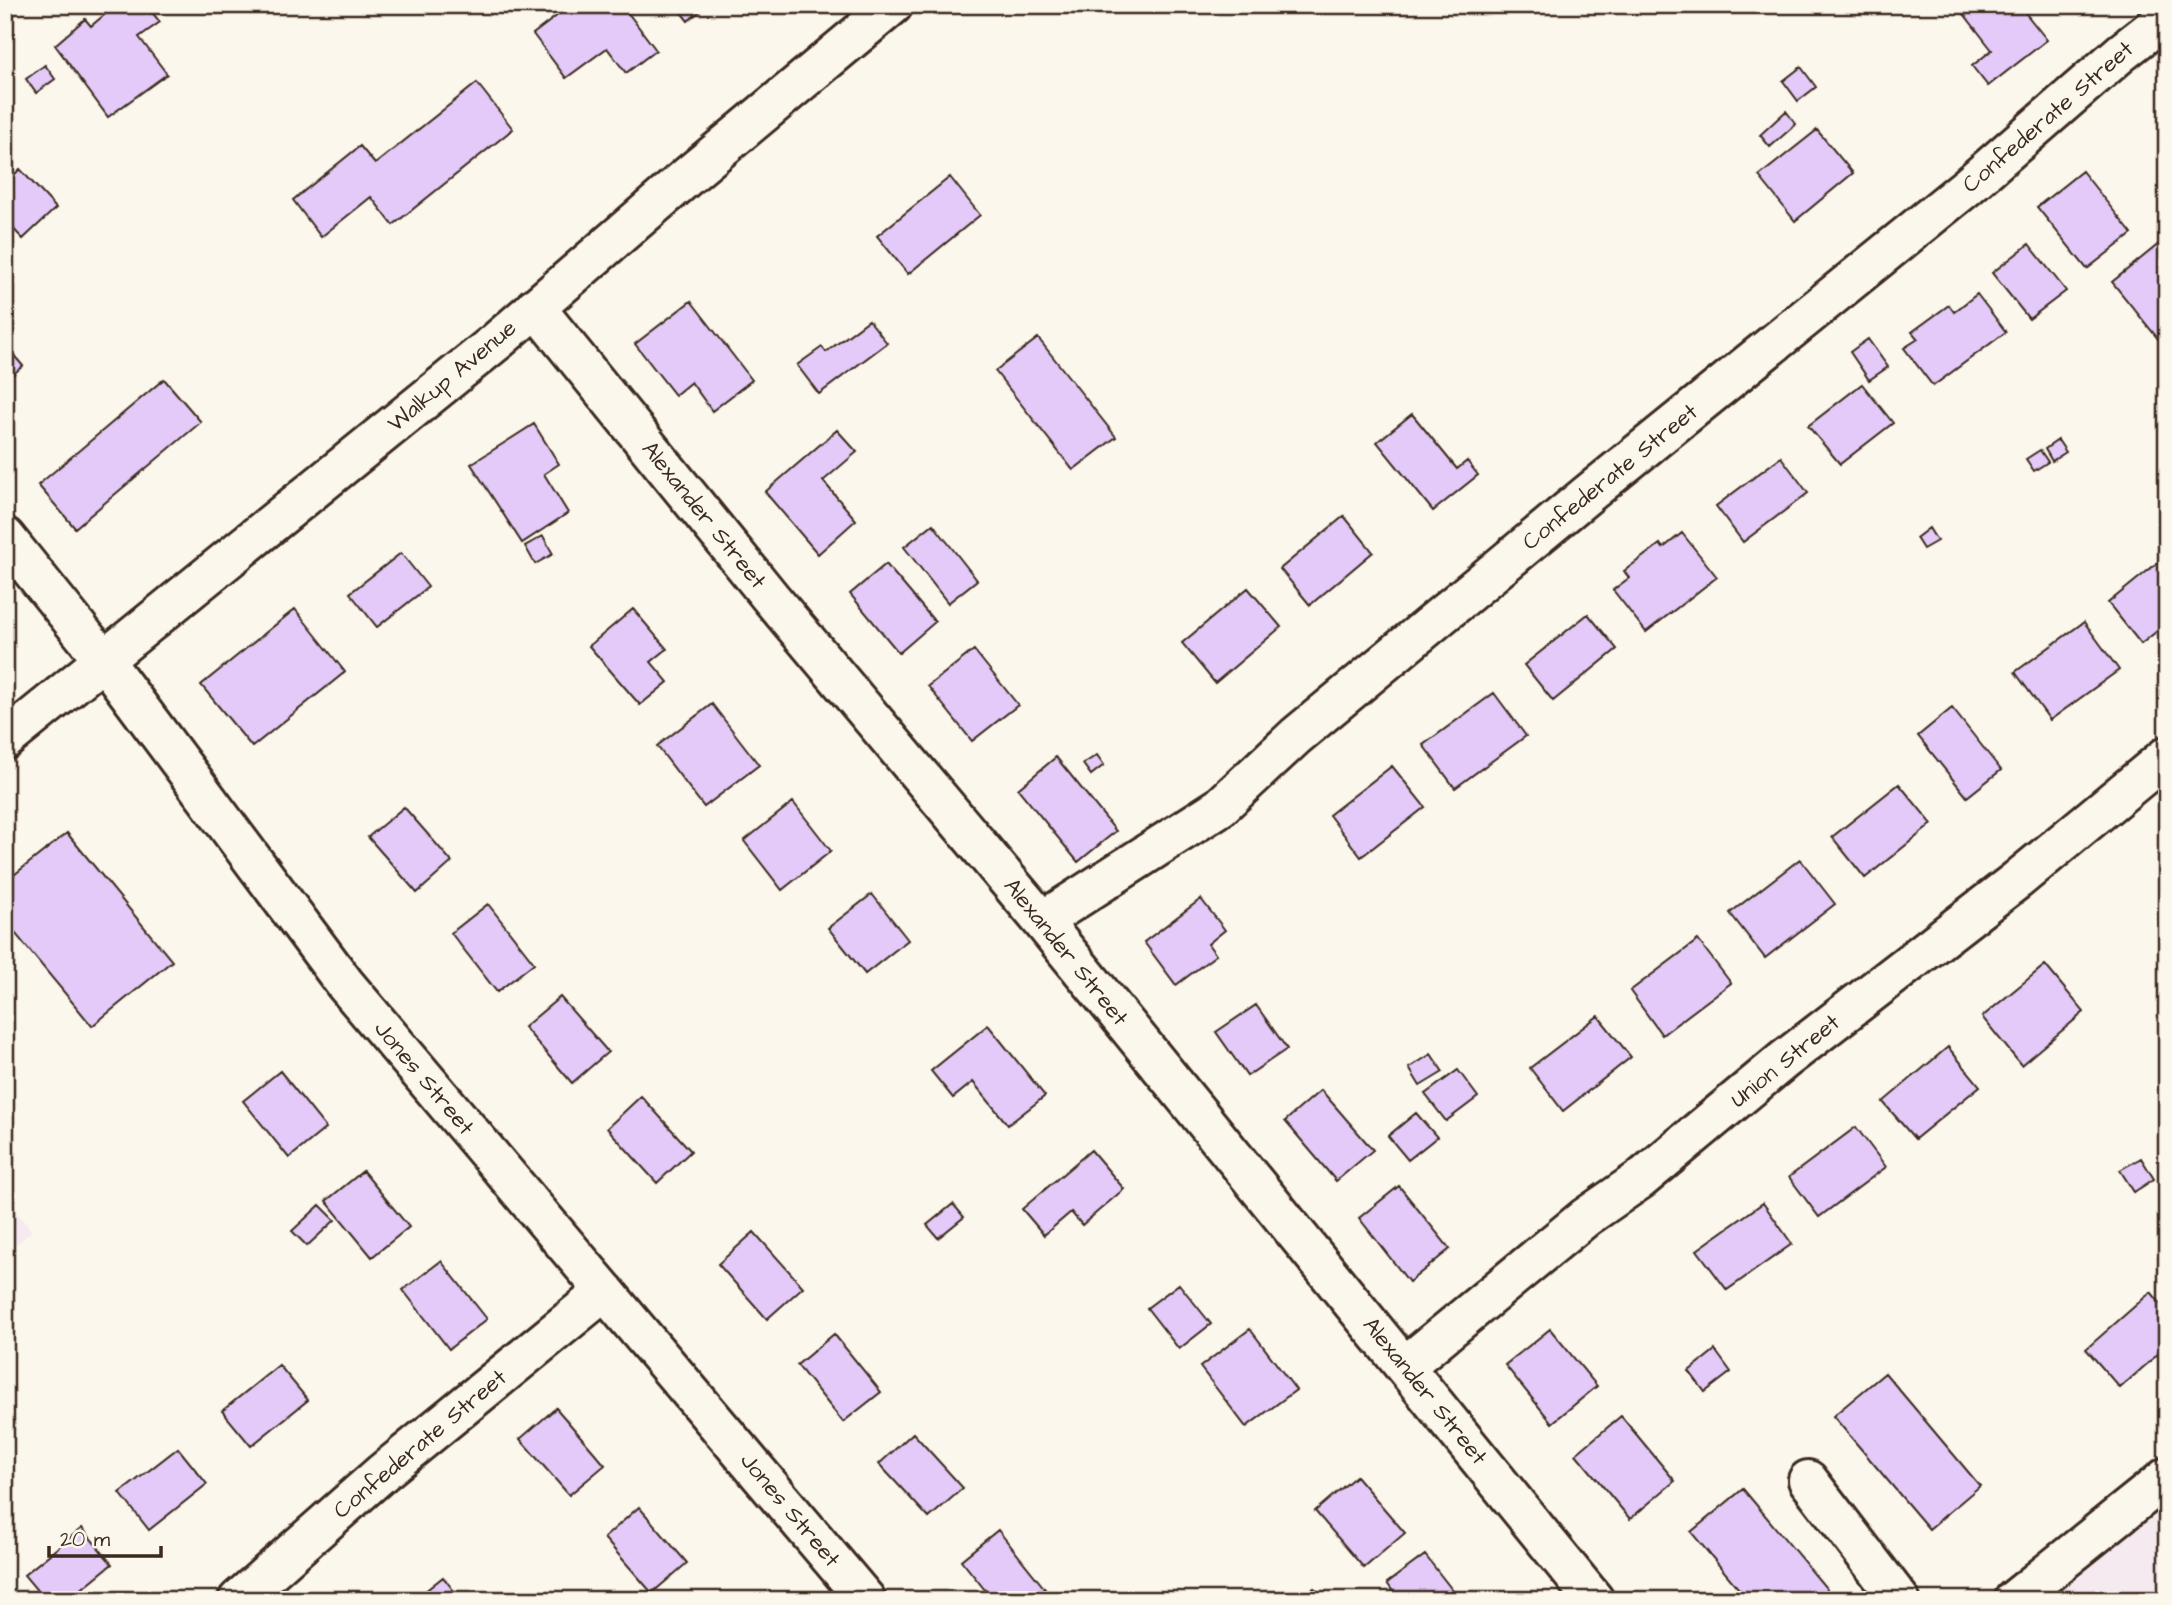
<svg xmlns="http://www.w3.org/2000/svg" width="2172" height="1605" font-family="'Architects Daughter',sans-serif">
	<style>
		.built { fill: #f4eaf0 }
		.building { fill: #e3caf9; stroke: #3b2a1e; stroke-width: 2 }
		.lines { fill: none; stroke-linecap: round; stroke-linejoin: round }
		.minor-casing { stroke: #3b2a1e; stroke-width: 44 }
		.minor { stroke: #fbf7ec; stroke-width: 38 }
		.labels { text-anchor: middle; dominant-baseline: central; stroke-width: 7; stroke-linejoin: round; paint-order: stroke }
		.street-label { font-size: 23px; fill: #3b2a1e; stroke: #fbf7ec }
	</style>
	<rect width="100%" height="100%" fill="#fbf7ec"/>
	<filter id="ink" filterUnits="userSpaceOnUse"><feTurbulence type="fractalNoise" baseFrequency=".0143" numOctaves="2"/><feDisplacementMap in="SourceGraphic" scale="14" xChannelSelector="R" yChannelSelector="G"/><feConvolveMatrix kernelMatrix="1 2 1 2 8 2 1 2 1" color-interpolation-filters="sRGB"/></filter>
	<g filter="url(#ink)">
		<path class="built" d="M 5,1199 L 32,1231 L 5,1253 Z
			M 2167,1482 L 2167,1600 L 2028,1600 Z"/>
		<path class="building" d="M 116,5 L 146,5 L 160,22 L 139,37 L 167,74 L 108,117 L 55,45 L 85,19 L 91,26 Z
			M 571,5 L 622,5 L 656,50 L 626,73 L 607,48 L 566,78 L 533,34 Z
			M 675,5 L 707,5 L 688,21 Z
			M 1957,5 L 2019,5 L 2047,40 L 1988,86 L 1972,66 L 1992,50 Z
			M 45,65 L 55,79 L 36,93 L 26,79 Z
			M 1801,67 L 1816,87 L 1798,101 L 1783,81 Z
			M 477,83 L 513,129 L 393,225 L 371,197 L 321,237 L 293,200 L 360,146 L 375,164 Z
			M 1786,111 L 1796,124 L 1770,147 L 1760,135 Z
			M 1817,130 L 1853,173 L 1795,221 L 1759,176 Z
			M 20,169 L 56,208 L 23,239 L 5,220 L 5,184 Z
			M 2082,171 L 2132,234 L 2087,269 L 2037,207 Z
			M 950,177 L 980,215 L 908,274 L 877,236 Z
			M 2160,243 L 2167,252 L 2167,350 L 2112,282 Z
			M 2029,244 L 2066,291 L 2029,319 L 1992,273 Z
			M 1977,294 L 2006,332 L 1933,386 L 1904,348 L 1918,339 L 1912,332 L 1949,305 L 1954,312 Z
			M 691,301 L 752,380 L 712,411 L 691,382 L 675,395 L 635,344 Z
			M 869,320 L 887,343 L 819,394 L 797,365 L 822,347 L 826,352 Z
			M 1038,338 L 1116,437 L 1073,470 L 995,371 Z
			M 1868,339 L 1888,367 L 1869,380 L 1850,352 Z
			M 5,345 L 23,366 L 5,381 Z
			M 164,379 L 201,422 L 75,528 L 38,485 Z
			M 1862,384 L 1893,423 L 1840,464 L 1808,426 Z
			M 1412,414 L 1457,469 L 1467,461 L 1478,475 L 1433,511 L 1377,442 Z
			M 534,424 L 559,464 L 544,474 L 568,513 L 522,543 L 471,464 Z
			M 837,430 L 857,452 L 823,481 L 856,520 L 818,554 L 765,492 Z
			M 2058,440 L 2066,452 L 2052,461 L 2045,449 Z
			M 2040,450 L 2048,462 L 2034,471 L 2026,459 Z
			M 1781,457 L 1808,493 L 1743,542 L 1716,506 Z
			M 1344,516 L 1373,552 L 1310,605 L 1280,569 Z
			M 933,524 L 977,580 L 948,603 L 904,547 Z
			M 1929,528 L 1937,541 L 1923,549 L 1916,538 Z
			M 1682,533 L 1717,577 L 1646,632 L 1613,590 L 1629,578 L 1624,571 L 1660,544 L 1663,548 Z
			M 543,536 L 553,554 L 535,564 L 525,546 Z
			M 401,553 L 428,587 L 377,627 L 350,593 Z
			M 2167,555 L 2167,623 L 2141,644 L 2108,603 Z
			M 886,564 L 935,622 L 899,653 L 850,594 Z
			M 1248,588 L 1281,627 L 1215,683 L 1182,643 Z
			M 295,609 L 345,672 L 252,747 L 201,685 Z
			M 633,609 L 667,649 L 651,662 L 668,682 L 640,705 L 589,646 Z
			M 1588,614 L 1617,649 L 1553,701 L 1524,665 Z
			M 2084,622 L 2119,670 L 2050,720 L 2015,672 Z
			M 974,650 L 1018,705 L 972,741 L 928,686 Z
			M 1494,693 L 1526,736 L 1455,788 L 1423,745 Z
			M 712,704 L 759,765 L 704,807 L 657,746 Z
			M 1952,708 L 2001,770 L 1967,797 L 1918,736 Z
			M 1097,755 L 1104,765 L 1091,775 L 1083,764 Z
			M 1056,757 L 1116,831 L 1078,862 L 1018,789 Z
			M 1392,766 L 1425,807 L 1361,857 L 1329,815 Z
			M 1899,784 L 1932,824 L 1865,878 L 1832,837 Z
			M 793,802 L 831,851 L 782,890 L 744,841 Z
			M 404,807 L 452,862 L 417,893 L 368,837 Z
			M 67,833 L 172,961 L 92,1026 L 5,921 L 5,882 Z
			M 2167,846 L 2167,864 L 2158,854 Z
			M 1800,859 L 1835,904 L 1765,958 L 1730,913 Z
			M 872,894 L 908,940 L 865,974 L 828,928 Z
			M 1201,899 L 1225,930 L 1208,944 L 1216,955 L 1176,985 L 1144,942 Z
			M 488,904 L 534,963 L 497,992 L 451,933 Z
			M 1698,940 L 1731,983 L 1662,1035 L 1630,991 Z
			M 2045,965 L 2084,1012 L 2021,1065 L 1982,1017 Z
			M 560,997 L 608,1052 L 572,1083 L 524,1027 Z
			M 1256,1005 L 1287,1049 L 1247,1076 L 1216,1032 Z
			M 1598,1016 L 1631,1057 L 1563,1111 L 1530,1068 Z
			M 988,1025 L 1045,1096 L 1008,1125 L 973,1082 L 953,1098 L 931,1071 Z
			M 1948,1047 L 1980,1086 L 1915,1139 L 1883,1102 Z
			M 1431,1054 L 1443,1072 L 1420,1086 L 1409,1068 Z
			M 1458,1070 L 1478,1097 L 1446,1121 L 1425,1094 Z
			M 280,1071 L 326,1128 L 289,1158 L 243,1101 Z
			M 1321,1090 L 1373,1150 L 1336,1181 L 1285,1121 Z
			M 641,1096 L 691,1151 L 657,1183 L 607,1128 Z
			M 1416,1113 L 1437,1137 L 1408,1160 L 1388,1136 Z
			M 1856,1127 L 1886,1167 L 1819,1217 L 1789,1177 Z
			M 1091,1150 L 1124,1189 L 1082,1225 L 1071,1212 L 1044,1235 L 1022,1209 Z
			M 2141,1158 L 2154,1179 L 2134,1192 L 2120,1170 Z
			M 363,1171 L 409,1227 L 372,1257 L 326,1201 Z
			M 1399,1186 L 1450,1249 L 1409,1282 L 1359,1218 Z
			M 1763,1203 L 1792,1244 L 1727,1290 L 1697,1250 Z
			M 953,1204 L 964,1217 L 938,1238 L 927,1225 Z
			M 320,1205 L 335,1220 L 307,1246 L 292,1231 Z
			M 754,1232 L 803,1287 L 767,1319 L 718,1264 Z
			M 441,1261 L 487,1319 L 449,1349 L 403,1290 Z
			M 1179,1284 L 1211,1324 L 1179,1349 L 1147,1308 Z
			M 2151,1292 L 2167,1311 L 2167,1346 L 2120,1388 L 2086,1349 Z
			M 1250,1329 L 1296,1390 L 1246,1427 L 1200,1367 Z
			M 1550,1329 L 1597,1386 L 1552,1423 L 1505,1365 Z
			M 834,1334 L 881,1392 L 843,1422 L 797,1365 Z
			M 1715,1350 L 1731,1372 L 1705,1392 L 1689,1371 Z
			M 279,1365 L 308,1400 L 251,1446 L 222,1411 Z
			M 1885,1373 L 1980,1486 L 1929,1529 L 1833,1416 Z
			M 556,1408 L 605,1465 L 569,1495 L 520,1439 Z
			M 1621,1416 L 1675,1481 L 1630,1519 L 1576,1454 Z
			M 913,1433 L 963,1488 L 929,1518 L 879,1464 Z
			M 178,1448 L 207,1484 L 149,1530 L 120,1493 Z
			M 1356,1476 L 1405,1533 L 1364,1568 L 1315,1511 Z
			M 1743,1489 L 1836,1600 L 1748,1600 L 1691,1532 Z
			M 639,1507 L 687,1563 L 652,1593 L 604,1538 Z
			M 82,1528 L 112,1564 L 68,1600 L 45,1600 L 24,1575 Z
			M 998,1530 L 1045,1589 L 1031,1600 L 993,1600 L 961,1560 Z
			M 1425,1555 L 1460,1600 L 1399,1600 L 1387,1583 Z
			M 443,1577 L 461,1600 L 414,1600 Z
			M 1314,1588 L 1324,1600 L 1300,1600 Z"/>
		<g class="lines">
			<g class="minor-casing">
				<path id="minor" d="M 535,307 L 771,598 L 1042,921 L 1594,1600
					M 5,537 L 103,659 L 345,984 L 866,1600
					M 5,740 L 497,341 L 688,176 L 893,5
					M 1042,921 L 1220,807 L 1296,736 L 1588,494 L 1968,186 L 2121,53 L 2167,17
					M 1405,1366 L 1586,1217 L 1641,1179 L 1784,1060 L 2017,880 L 2167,756
					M 1808,1480 L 1900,1600
					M 238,1600 L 382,1473 L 605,1291
					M 2014,1600 L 2167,1477"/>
			</g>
			<use href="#minor" class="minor"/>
		</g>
	</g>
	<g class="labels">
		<g class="street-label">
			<text transform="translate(2048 117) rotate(-41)">Confederate Street</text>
			<text transform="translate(452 376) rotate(-40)">Walkup Avenue</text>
			<text transform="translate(1610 477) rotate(-39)">Confederate Street</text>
			<text transform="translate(704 515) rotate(51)">Alexander Street</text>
			<text transform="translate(1066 952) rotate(51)">Alexander Street</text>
			<text transform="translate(1785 1061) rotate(-39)">Union Street</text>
			<text transform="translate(424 1078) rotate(50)">Jones Street</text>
			<text transform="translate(1425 1391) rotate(51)">Alexander Street</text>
			<text transform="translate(420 1444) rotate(-40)">Confederate Street</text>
			<text transform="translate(790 1510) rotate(50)">Jones Street</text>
		</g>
	</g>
	<rect width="2172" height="1605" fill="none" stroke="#fbf7ec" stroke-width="28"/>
	<rect x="14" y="14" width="2144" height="1577" fill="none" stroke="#3b2a1e" stroke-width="2.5" filter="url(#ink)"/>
	<path d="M49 1546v10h112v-10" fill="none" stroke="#3b2a1e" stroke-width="3.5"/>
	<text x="60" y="1546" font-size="21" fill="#3b2a1e" stroke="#fbf7ec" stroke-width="5" paint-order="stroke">20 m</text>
</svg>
